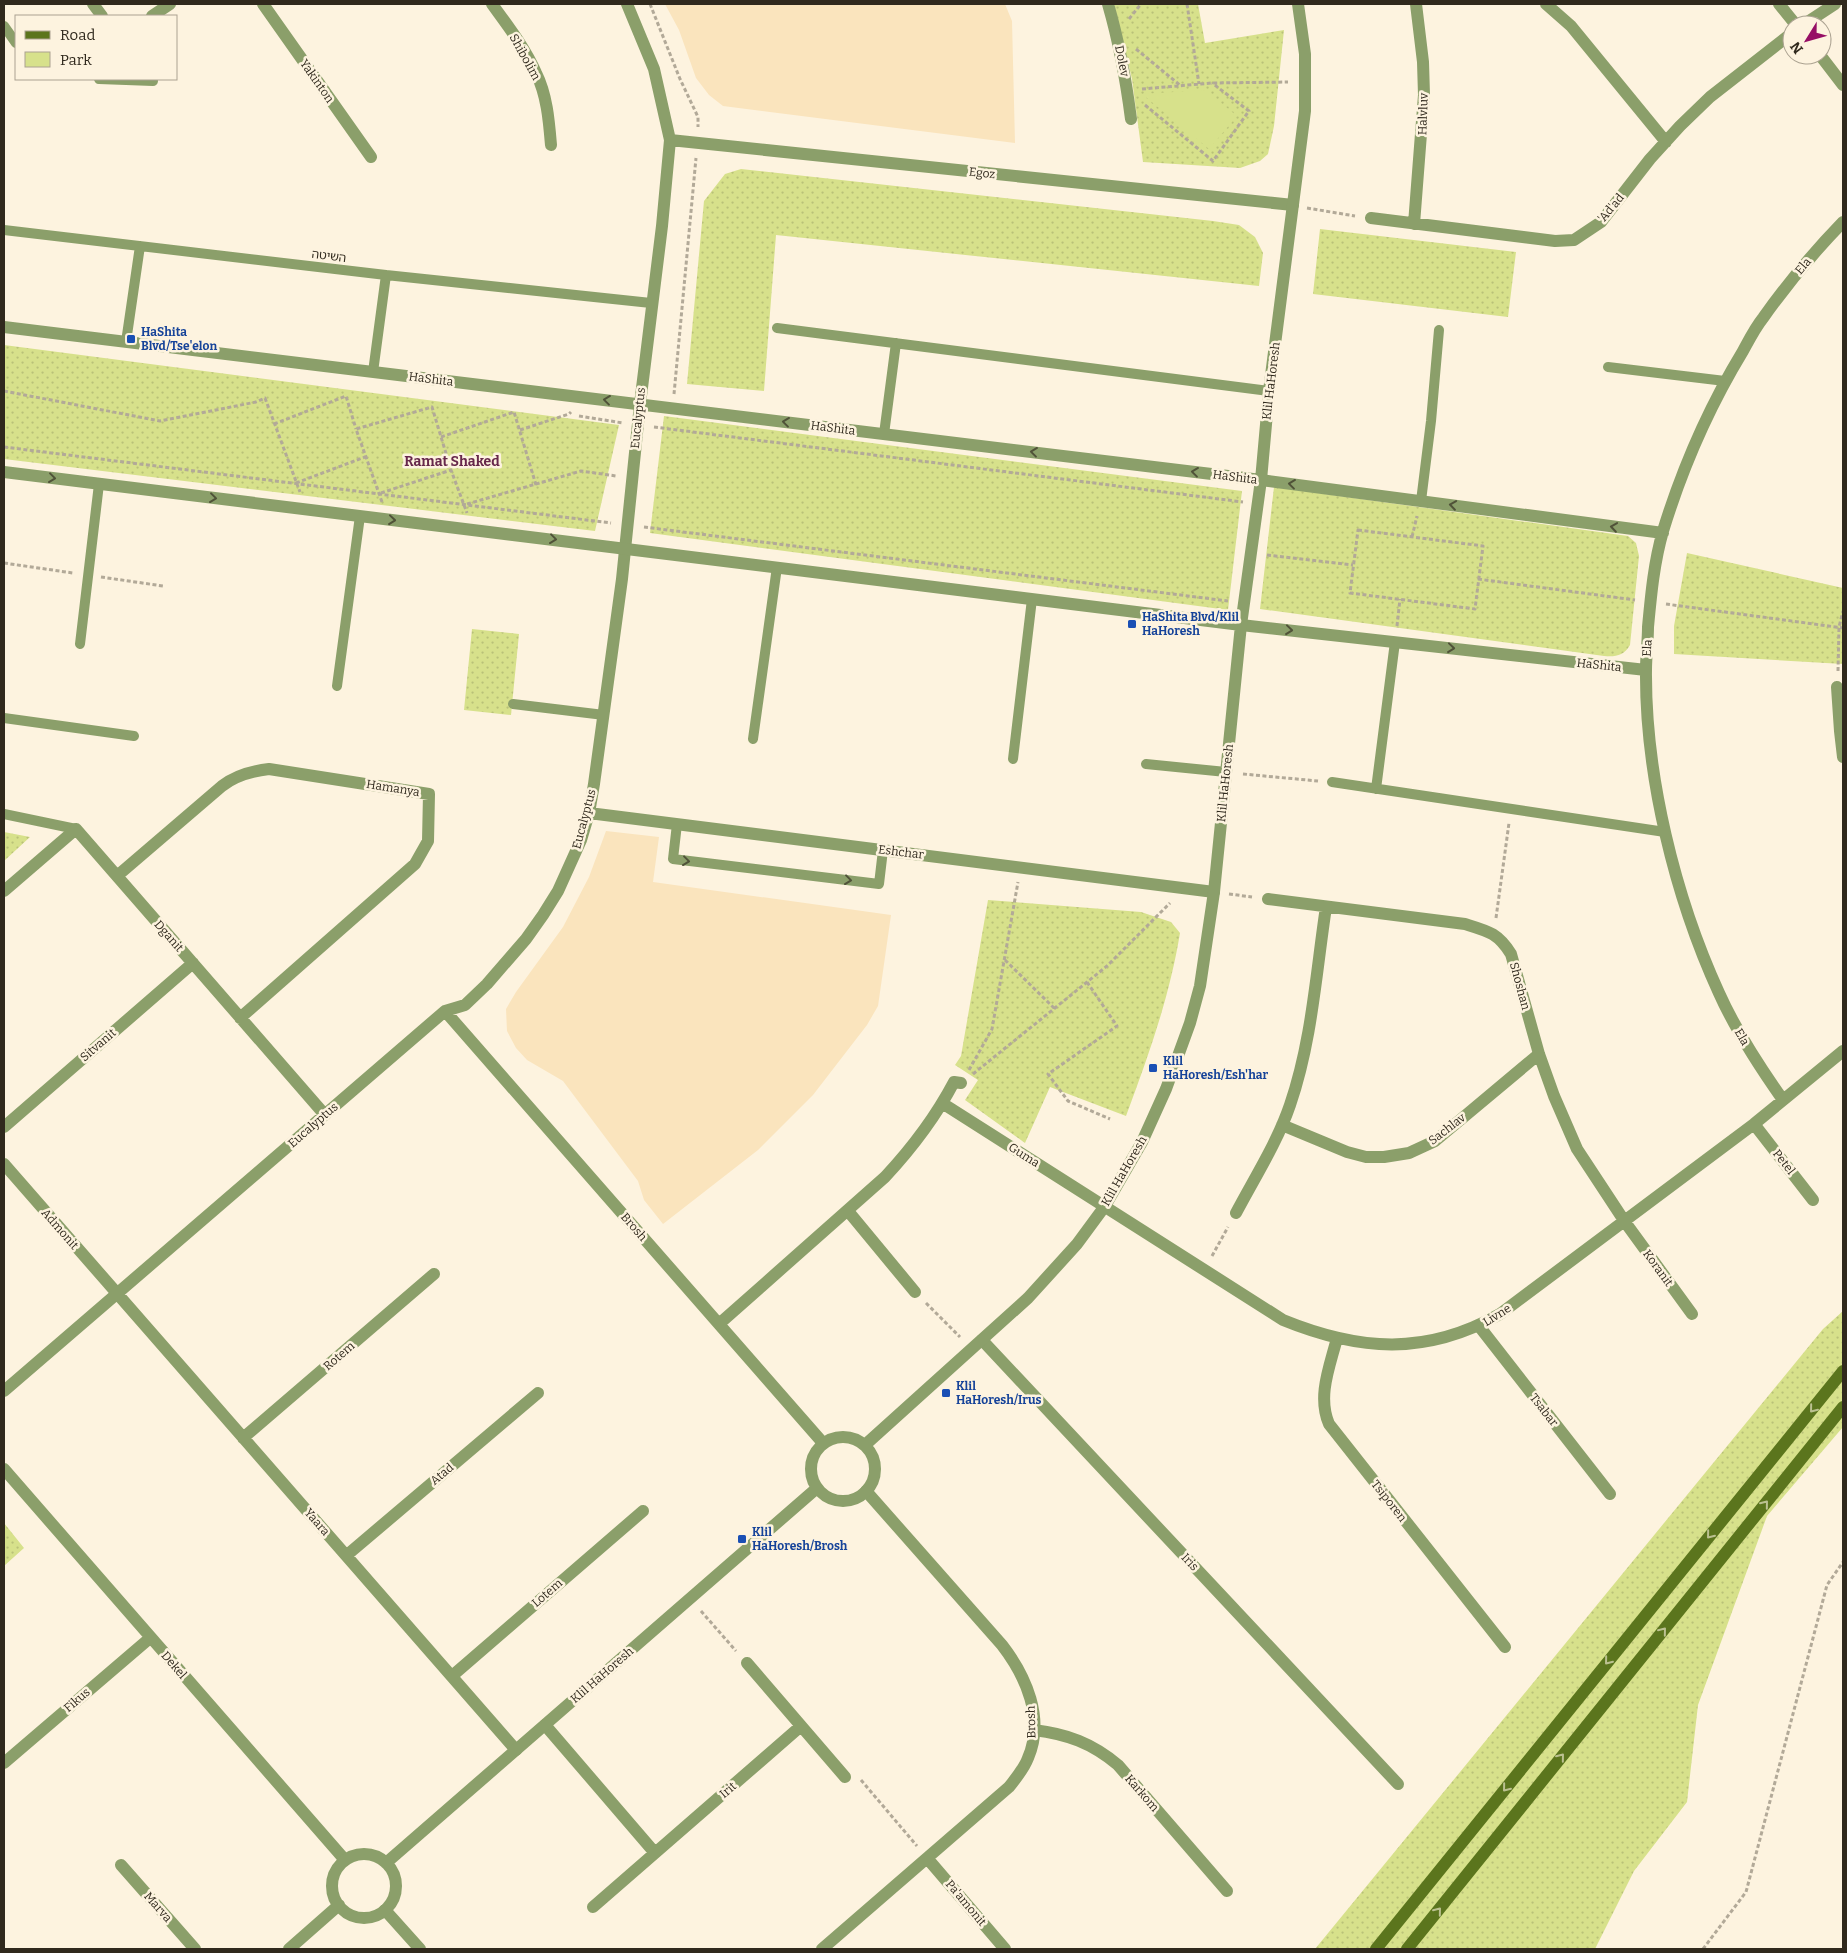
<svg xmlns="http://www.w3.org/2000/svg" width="1847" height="1953" font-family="Bitter,'Noto Sans Hebrew',serif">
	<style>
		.built { fill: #fae4bd }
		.green { fill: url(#green-dots) }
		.pitch { fill: #d7e18b }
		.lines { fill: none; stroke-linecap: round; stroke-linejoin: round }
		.path { stroke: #b2a998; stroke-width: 3; stroke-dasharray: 4 2.5; stroke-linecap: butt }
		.service { stroke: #8b9f6a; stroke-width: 10 }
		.minor { stroke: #8b9f6a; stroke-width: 12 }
		.tertiary { stroke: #8b9f6a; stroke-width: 12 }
		.secondary { stroke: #5b751d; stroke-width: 12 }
		.oneway { stroke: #505238 }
		.oneway2 { stroke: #bcc191 }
		.transit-dot { fill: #1a4fb4; stroke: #fdf3df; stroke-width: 2 }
		.labels { text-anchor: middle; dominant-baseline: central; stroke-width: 5; stroke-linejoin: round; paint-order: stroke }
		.street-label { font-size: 12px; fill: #30291d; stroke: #fdf3df }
		.transit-label { font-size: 12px; font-weight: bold; fill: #164399; stroke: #fdf3df; text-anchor: start }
		.neighbourhood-label { font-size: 14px; font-weight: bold; fill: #67284b; stroke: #fdf3df }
	</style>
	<defs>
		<pattern id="green-dots" width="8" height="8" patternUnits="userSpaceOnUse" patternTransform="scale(1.25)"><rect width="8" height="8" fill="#d7e18b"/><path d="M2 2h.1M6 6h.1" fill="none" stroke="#b9c178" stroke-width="1.8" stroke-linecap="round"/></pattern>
	</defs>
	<rect width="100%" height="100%" fill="#fdf3df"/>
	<path class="built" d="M 665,4 L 1005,4 L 1012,21 L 1015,143 L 723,106 L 709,95 L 696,78 L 679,30 Z
		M 606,831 L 659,837 L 653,882 L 891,915 L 878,1006 L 867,1025 L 813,1095 L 758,1150 L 663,1224 L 644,1200 L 638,1181 L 563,1081 L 527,1060 L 516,1048 L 507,1031 L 506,1009 L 516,992 L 563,927 L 589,877 Z"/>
	<path class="green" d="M 1114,4 L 1198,4 L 1205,43 L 1284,30 L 1274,126 L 1268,154 L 1260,161 L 1240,168 L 1143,162 L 1132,79 Z
		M 741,169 L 1213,221 L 1239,225 L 1255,237 L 1263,253 L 1259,286 L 776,235 L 764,391 L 687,384 L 704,201 L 725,174 Z
		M 1320,229 L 1516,252 L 1508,317 L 1313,294 Z
		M 4,345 L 619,425 L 595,531 L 4,459 Z
		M 664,416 L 1242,491 L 1228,610 L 650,533 Z
		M 1274,487 L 1628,536 L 1636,543 L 1639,556 L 1630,645 C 1624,656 1615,657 1604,656 L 1260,609 Z
		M 1687,553 L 1843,588 L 1843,664 L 1674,654 L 1674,626 Z
		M 472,629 L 519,634 L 511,715 L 464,710 Z
		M 4,832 L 30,837 L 4,861 Z
		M 988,900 L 1141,912 L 1171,922 L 1180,933 C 1169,999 1149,1054 1126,1116 L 1050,1087 L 1025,1143 L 965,1100 L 978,1080 L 955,1065 L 961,1056 Z
		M 1843,1311 L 1843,1427 L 1767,1516 L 1698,1705 L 1687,1802 L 1634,1871 L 1595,1949 L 1315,1949 L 1823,1329 Z
		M 4,1523 L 24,1548 L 4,1566 Z"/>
	<path class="pitch" d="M 1205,90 L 1237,116 L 1209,149 L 1142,94 Z"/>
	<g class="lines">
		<path class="path" d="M 650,4 L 680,79 L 698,117 L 698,127
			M 1187,4 L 1199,84
			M 1129,19 L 1141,4
			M 1136,49 L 1181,86
			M 1142,89 L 1212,83 L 1288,82
			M 1145,105 L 1213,161 L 1249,111 L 1212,83
			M 1307,208 L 1355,216
			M 4,391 L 160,421 L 256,402 L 265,398 L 300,492
			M 674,394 L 696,158
			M 579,416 L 623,423
			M 274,424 L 346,396 L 356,429
			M 654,427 L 1243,502
			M 520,430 L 569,414 L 571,412
			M 441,437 L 514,412 L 536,485
			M 4,447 L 611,523
			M 296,483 L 365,457
			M 381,493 L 451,470
			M 382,502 L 356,429 L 432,407 L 451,470 L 467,513
			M 467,504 L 581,471 L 616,476
			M 644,527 L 1228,601
			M 1358,530 L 1483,546 L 1475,609 L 1350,593 Z
			M 1412,537 L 1417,516
			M 1267,555 L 1353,565
			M 4,563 L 73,573
			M 101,577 L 163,586
			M 1478,579 L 1635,600
			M 1666,604 L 1843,628
			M 1397,626 L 1400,599
			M 1838,671 L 1839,627 L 1843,611
			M 1243,774 L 1318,781
			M 1229,894 L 1252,897
			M 1496,918 L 1509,823
			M 1005,960 L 1054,1008
			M 1087,982 L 1117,1026 L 1048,1074 L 1068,1101 L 1110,1119
			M 969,1070 L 992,1029 L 1018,882
			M 973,1074 L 1107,966 L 1170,903
			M 1212,1256 L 1228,1227
			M 926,1303 L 960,1337
			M 701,1611 L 736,1651
			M 861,1780 L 917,1846
			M 1703,1949 L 1746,1892 L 1827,1585 L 1843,1562"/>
		<path class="service" d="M 4,26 L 16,43
			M 99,79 L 153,81
			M 4,230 L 386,275 L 651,303
			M 777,328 L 1269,391
			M 126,342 L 140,246
			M 1608,367 L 1725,381
			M 373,372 L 386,275
			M 884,434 L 896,343
			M 1421,501 L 1431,421 L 1439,330
			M 80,644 L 99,484
			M 337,686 L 360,516
			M 513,704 L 604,715
			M 4,718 L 134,736
			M 753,739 L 777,567
			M 1013,759 L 1032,599
			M 1146,764 L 1226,772
			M 1332,782 L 1665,832
			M 1376,789 L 1395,642
			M 4,814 L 76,829
			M 677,824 L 673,859 L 879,884 L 883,850"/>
		<path class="minor" d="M 93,4 L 102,16
			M 263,4 L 371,157
			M 492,4 C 508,26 525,48 536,73 C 547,95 549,121 551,145
			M 1108,4 C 1119,42 1126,80 1131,119
			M 1546,4 L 1571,26 L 1666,142
			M 1779,4 L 1796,25
			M 152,16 L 170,4
			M 1803,25 L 1835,4
			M 1820,55 L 1843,85
			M 670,140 L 1293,205
			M 1371,218 L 1555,241 L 1574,240 L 1601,222 L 1650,159 L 1680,126 L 1710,97 L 1792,33
			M 1414,224 L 1424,95 L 1423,62 L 1416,4
			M 1261,480 L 1663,533
			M 1241,625 L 1646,670
			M 1837,687 L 1840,731 L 1843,757
			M 589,813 L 1214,892
			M 117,876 L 222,786 C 236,775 252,771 269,769 L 429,794 L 428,841 L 415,864 L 240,1018
			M 4,891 L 76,829 L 325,1115
			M 1268,899 L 1465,924 C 1488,931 1498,933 1511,954 L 1539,1054 L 1554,1096 L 1577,1149 L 1625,1222 L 1692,1314
			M 445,1011 L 823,1443
			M 1783,1100 C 1759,1066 1736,1031 1719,993 C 1675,897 1645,775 1646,670 C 1646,656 1648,641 1648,627 C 1651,595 1654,562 1663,531 C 1682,469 1709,407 1743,351 C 1749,340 1755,328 1763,318 C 1787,284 1814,252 1843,222
			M 942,1103 L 1283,1320 C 1359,1351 1426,1356 1500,1314 L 1754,1124 L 1843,1051
			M 1754,1124 L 1813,1200
			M 1282,1125 L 1347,1152 L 1366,1157 L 1384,1157 L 1409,1153 L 1435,1141 L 1539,1054
			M 4,1127 L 193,963
			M 4,1164 L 516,1750
			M 848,1211 L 915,1292
			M 1236,1213 C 1255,1177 1277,1143 1290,1105 C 1312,1041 1316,973 1326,907
			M 719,1324 L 885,1177 C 912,1148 935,1118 954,1082 L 961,1083
			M 1479,1326 L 1610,1494
			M 1337,1338 C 1330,1366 1317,1396 1329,1424 L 1505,1647
			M 982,1340 L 1398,1784
			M 4,1391 L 445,1011 L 465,1005 L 487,984 L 526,939 L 543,915 L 558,891 L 581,840 L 589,813 L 594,784 L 622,579 L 640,404 L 662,226 L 670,140 L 654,69 L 627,4
			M 243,1438 L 434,1274
			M 4,1469 L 345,1860
			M 347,1555 L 538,1393
			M 747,1663 L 845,1777
			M 452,1676 L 643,1511
			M 545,1725 L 655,1853
			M 1034,1730 C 1067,1734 1092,1743 1118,1765 L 1227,1891
			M 4,1763 L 150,1638
			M 927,1858 L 1005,1949
			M 121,1865 L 195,1949
			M 593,1907 L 801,1726
			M 385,1910 L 420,1949
			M 822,1949 L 1009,1787 C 1016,1778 1024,1769 1028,1758 C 1045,1719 1026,1676 1002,1645 L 866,1491"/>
		<path class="tertiary" d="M 4,327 L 1261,480
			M 4,472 L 1241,625
			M811 1469a32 32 0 1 1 64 0a32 32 0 1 1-64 0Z
			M 865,1445 L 1028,1298 L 1077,1244 L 1105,1206 L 1142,1142 L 1166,1089 L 1190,1023 L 1200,986 L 1214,892 L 1241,625 L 1261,480 L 1269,391 L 1305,111 L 1305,54 L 1298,4
			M332 1886a32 32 0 1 1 64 0a32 32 0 1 1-64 0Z
			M 386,1863 L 817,1488
			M 289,1949 L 339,1905"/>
		<path class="secondary" d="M 1376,1949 L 1843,1371
			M 1407,1949 L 1843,1407"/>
	</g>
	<defs><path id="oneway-chevron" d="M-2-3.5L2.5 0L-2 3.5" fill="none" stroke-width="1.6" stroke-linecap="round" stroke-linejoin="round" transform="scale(1.25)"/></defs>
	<g class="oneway">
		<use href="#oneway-chevron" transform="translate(607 400) rotate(-173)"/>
		<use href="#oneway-chevron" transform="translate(786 422) rotate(-173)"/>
		<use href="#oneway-chevron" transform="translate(1034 452) rotate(-173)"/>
		<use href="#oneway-chevron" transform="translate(1195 472) rotate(-173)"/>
		<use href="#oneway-chevron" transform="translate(52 478) rotate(7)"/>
		<use href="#oneway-chevron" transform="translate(1292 484) rotate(-173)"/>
		<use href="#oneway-chevron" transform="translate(213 498) rotate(7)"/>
		<use href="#oneway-chevron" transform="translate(1453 505) rotate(-172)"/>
		<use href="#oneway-chevron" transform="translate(392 520) rotate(6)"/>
		<use href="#oneway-chevron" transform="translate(1614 527) rotate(-172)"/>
		<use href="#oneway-chevron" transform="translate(553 539) rotate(7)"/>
		<use href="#oneway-chevron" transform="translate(1289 630) rotate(6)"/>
		<use href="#oneway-chevron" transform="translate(1451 648) rotate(6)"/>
		<use href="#oneway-chevron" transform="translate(686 861) rotate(7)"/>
		<use href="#oneway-chevron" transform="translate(848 880) rotate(7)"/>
	</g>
	<g class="oneway2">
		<use href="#oneway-chevron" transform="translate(1813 1409) rotate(129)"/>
		<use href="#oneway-chevron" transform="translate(1765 1504) rotate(-51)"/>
		<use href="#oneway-chevron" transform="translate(1710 1535) rotate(129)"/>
		<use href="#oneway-chevron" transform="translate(1663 1631) rotate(-51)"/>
		<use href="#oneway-chevron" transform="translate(1608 1661) rotate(129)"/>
		<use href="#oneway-chevron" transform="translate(1561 1757) rotate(-51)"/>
		<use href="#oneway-chevron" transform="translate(1506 1788) rotate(129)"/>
		<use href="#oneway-chevron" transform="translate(1438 1911) rotate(-51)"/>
	</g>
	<g class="transit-dot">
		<rect x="126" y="334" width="10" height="10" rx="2.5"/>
		<rect x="1127" y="619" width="10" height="10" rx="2.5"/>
		<rect x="1148" y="1063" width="10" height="10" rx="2.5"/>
		<rect x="941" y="1388" width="10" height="10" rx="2.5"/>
		<rect x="737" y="1534" width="10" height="10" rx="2.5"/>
	</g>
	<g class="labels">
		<g class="street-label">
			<text transform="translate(525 57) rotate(61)">Shibolim</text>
			<text transform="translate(1122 61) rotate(79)">Dolev</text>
			<text transform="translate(317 81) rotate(55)">Yakinton</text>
			<text transform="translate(1423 114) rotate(-88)">Halvluv</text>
			<text transform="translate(982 173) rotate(6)">Egoz</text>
			<text transform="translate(1611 208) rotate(-50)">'Ad'ad</text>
			<text transform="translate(329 256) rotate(7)">השיטה</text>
			<text transform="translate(1803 266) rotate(-50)">Ela</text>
			<text transform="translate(431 379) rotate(7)">HaShita</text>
			<text transform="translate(1271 381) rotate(-83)">Klil HaHoresh</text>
			<text transform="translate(638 418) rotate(-84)">Eucalyptus</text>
			<text transform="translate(833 428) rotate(7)">HaShita</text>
			<text transform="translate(1235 477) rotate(7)">HaShita</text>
			<text transform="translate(1647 648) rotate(-86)">Ela</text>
			<text transform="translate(1599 665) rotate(6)">HaShita</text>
			<text transform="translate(1225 783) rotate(-84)">Klil HaHoresh</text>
			<text transform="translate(393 788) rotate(9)">Hamanya</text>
			<text transform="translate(584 819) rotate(-75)">Eucalyptus</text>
			<text transform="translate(901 852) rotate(7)">Eshchar</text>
			<text transform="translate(169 936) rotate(49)">Dganit</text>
			<text transform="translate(1520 986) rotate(75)">Shoshan</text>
			<text transform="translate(1742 1037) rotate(60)">Ela</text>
			<text transform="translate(98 1045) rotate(-41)">Sitvanit</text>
			<text transform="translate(313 1125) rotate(-41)">Eucalyptus</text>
			<text transform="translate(1447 1129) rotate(-38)">Sachlav</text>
			<text transform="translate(1024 1155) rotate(32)">Guma</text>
			<text transform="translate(1784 1162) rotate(52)">Petel</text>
			<text transform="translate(1124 1171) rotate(-60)">Klil HaHoresh</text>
			<text transform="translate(634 1227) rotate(49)">Brosh</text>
			<text transform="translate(60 1229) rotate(49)">Admonit</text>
			<text transform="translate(1658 1268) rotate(54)">Koranit</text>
			<text transform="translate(1497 1315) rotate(-32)">Livne</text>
			<text transform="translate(339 1356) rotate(-41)">Rotem</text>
			<text transform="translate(1544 1410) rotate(52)">Tsabar</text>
			<text transform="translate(442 1474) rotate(-40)">Atad</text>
			<text transform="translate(1389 1501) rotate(52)">Tsiporen</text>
			<text transform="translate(317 1522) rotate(49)">Yaara</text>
			<text transform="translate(1190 1562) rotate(47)">Iris</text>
			<text transform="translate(547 1593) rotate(-41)">Lotem</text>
			<text transform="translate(174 1665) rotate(49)">Dekel</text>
			<text transform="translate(602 1675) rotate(-41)">Klil HaHoresh</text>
			<text transform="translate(77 1700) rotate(-41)">Fikus</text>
			<text transform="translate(1031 1722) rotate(-92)">Brosh</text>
			<text transform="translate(728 1790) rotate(-41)">Irit</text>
			<text transform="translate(1142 1793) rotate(49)">Karkom</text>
			<text transform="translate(966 1903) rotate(50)">Pa'amonit</text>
			<text transform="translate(158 1907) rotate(49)">Marva</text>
		</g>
		<g class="transit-label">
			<text x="141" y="332">HaShita<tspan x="141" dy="14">Blvd/Tse'elon</tspan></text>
			<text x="1142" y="617">HaShita Blvd/Klil<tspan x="1142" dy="14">HaHoresh</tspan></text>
			<text x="1163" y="1061">Klil<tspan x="1163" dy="14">HaHoresh/Esh'har</tspan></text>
			<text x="956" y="1386">Klil<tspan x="956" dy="14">HaHoresh/Irus</tspan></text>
			<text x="752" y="1532">Klil<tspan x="752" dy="14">HaHoresh/Brosh</tspan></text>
		</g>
		<g class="neighbourhood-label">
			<text x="452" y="461">Ramat Shaked</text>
		</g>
	</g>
	<rect width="1847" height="1953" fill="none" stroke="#30291d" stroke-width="10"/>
	<rect x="15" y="15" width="162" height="65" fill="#fdf3df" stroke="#aba291"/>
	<rect x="25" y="31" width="25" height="8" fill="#5b751d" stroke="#aba291"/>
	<text x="60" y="40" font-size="15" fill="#30291d">Road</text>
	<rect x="25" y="52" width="25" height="15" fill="#d7e18b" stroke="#aba291"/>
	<text x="60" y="65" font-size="15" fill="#30291d">Park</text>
	<g transform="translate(1807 40) rotate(233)"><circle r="24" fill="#fdf3df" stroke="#aba291"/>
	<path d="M0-4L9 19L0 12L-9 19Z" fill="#960e65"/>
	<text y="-8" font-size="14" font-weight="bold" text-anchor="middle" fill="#30291d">N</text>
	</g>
</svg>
